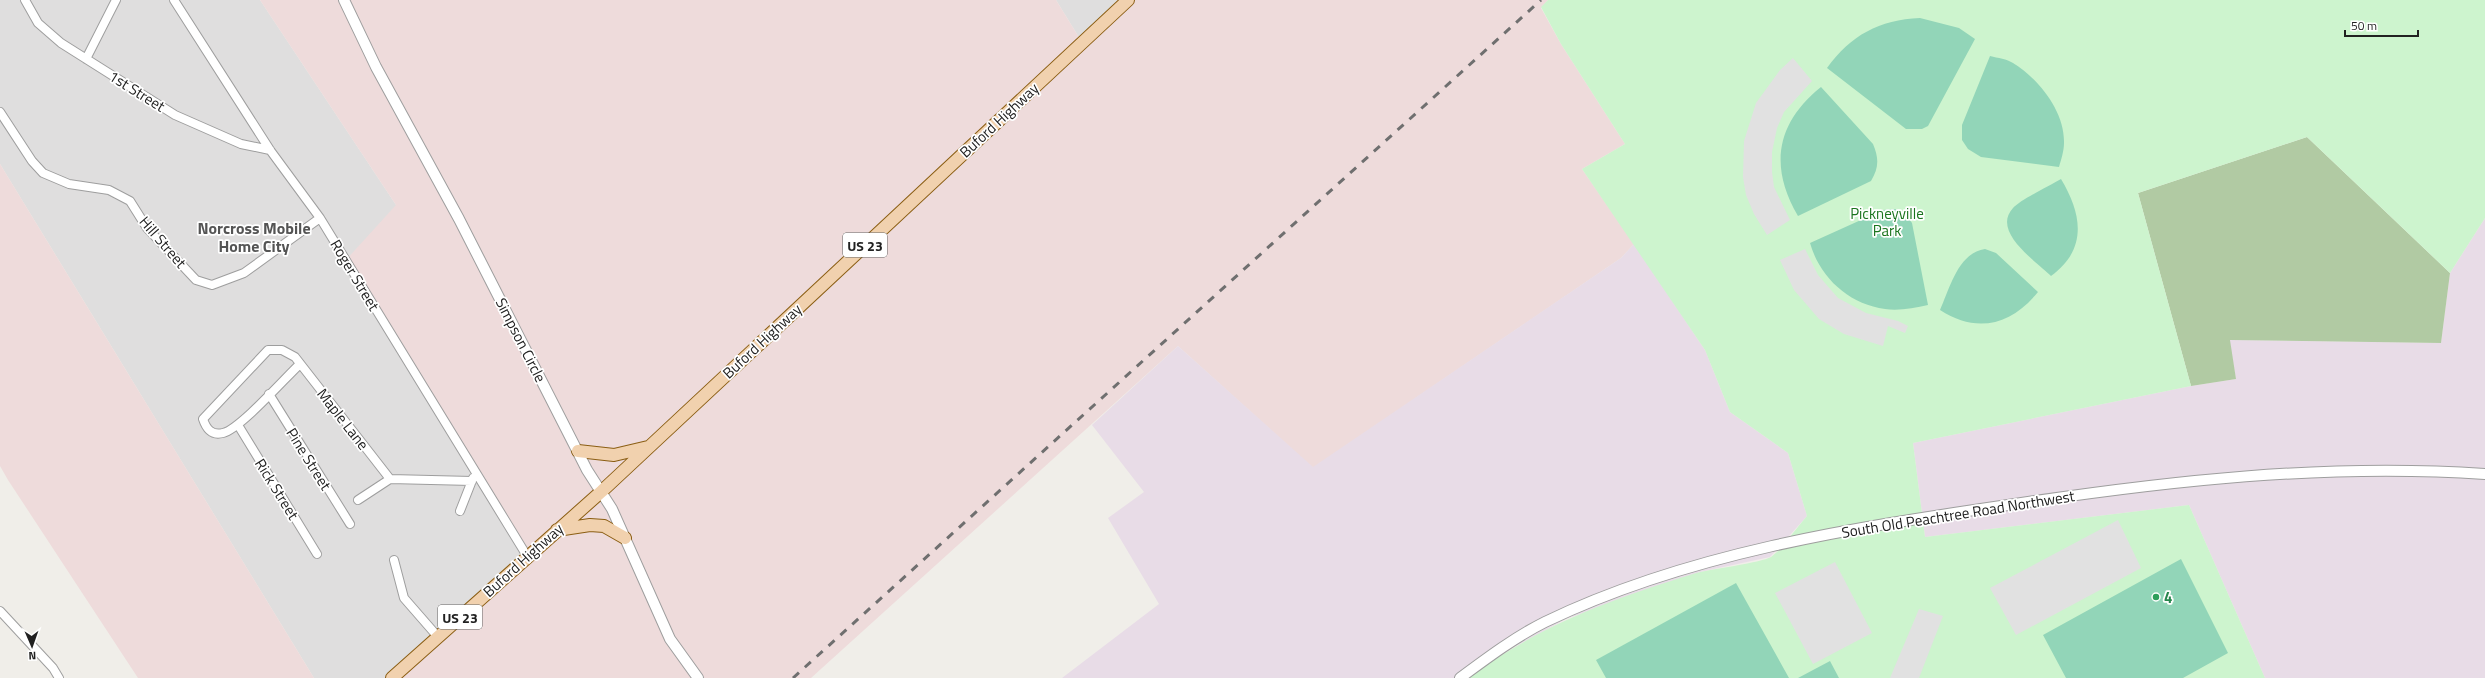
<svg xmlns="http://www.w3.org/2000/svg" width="2485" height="678" font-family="'Titillium Web',sans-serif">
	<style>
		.residential { fill: #dfdede }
		.commercial { fill: #eedbdb }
		.industrial { fill: #e8dce7 }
		.forest { fill: #b1caa3 }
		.park { fill: #cdf4ce }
		.pitch { fill: #92d5b8 }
		.parking { fill: #e1e1e1 }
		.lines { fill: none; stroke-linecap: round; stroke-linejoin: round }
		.minor-casing { stroke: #9e9e9e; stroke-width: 10 }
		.tertiary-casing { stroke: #9e9e9e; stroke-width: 12 }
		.primary-casing { stroke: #8b5e13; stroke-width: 14 }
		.minor { stroke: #fff; stroke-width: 8 }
		.tertiary { stroke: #fff; stroke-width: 10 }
		.primary { stroke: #f1d1ae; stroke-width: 12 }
		.rail { stroke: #6f6f6f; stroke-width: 3; stroke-dasharray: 8 8; stroke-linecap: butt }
		.leisure-dot { fill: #2e9e5b; stroke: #fff; stroke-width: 1.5 }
		.labels { text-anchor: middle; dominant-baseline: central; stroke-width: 3.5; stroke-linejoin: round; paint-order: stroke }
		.shield { fill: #fff; stroke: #646464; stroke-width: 1 }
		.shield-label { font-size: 14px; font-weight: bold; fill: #212121 }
		.street-label { font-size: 15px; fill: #212121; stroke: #fff }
		.park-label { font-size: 15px; fill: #1a741e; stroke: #fff }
		.leisure-label { font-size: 15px; font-weight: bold; fill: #27864d; stroke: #fff; text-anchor: start }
		.neighbourhood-label { font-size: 16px; font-weight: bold; fill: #545454; stroke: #fff }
	</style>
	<rect width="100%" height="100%" fill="#f0eee9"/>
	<path class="residential" d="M 0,0 L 260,0 L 396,205 L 528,562 L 390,678 L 314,678 L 0,164 Z
		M 1056,0 L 1122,0 L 1080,39 Z"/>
	<path class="commercial" d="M 260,0 L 1056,0 L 1080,39 L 1122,0 L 1548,0 L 1541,8 L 1561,44 L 1625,144 L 1582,169 L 1634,244 L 1621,258 L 1313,468 L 1178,346 L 811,678 L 390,678 L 528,562 L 345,261 L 396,205 Z
		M 0,164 L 314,678 L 138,678 L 8,480 L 0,466 Z"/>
	<path class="industrial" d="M 2485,218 L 2485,678 L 2265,678 L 2189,505 L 1925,537 L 1913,443 L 2191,386 L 2236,379 L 2229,340 L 2441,343 L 2450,273 Z
		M 1634,244 L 1705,350 L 1730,412 L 1788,453 L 1807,516 L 1770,557 L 1700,572 L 1566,619 L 1500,655 L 1468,678 L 1062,678 L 1159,604 L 1108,518 L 1144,492 L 1092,425 L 1178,346 L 1313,467 L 1621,258 Z"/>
	<path class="forest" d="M 2307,137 L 2450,273 L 2441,343 L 2230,340 L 2236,379 L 2191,386 L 2138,193 Z"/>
	<path class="park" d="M 1548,0 L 2485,0 L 2485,218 L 2450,273 L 2307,137 L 2138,193 L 2191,386 L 1913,443 L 1925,537 L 2189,505 L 2265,678 L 1468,678 C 1540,625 1609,600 1693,574 C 1709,569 1761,563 1771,557 C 1783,548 1797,527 1807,516 L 1788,453 L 1730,412 L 1705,350 L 1582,169 L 1625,144 L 1561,44 L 1541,7 Z"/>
	<path class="pitch" d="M 1920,18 L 1959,28 L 1975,39 L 1928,126 L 1922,129 L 1906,129 L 1827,68 C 1851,35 1879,20 1920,18 Z
		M 1990,56 C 1998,58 2007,59 2013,63 C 2039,79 2065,112 2064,143 C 2064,151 2061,160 2059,167 L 1981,157 L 1968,149 L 1962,140 L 1962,125 Z
		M 1821,87 L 1873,144 C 1879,158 1879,168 1871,181 L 1798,216 C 1769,167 1776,123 1821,87 Z
		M 2061,179 C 2082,214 2088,249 2051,276 C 2036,261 1991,232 2013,208 C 2020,200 2049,186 2061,179 Z
		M 1895,209 L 1906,215 L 1912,223 L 1928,305 C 1914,308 1899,311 1885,309 C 1849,304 1820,278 1810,243 L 1883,210 Z
		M 1985,249 L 1996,253 L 2038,292 C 2011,325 1977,334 1940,310 C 1950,288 1958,253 1985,249 Z
		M 2181,559 L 2228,653 L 2183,678 L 2066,678 L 2043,635 Z
		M 1736,583 L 1789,678 L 1606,678 L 1596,660 Z
		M 1830,661 L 1839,678 L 1798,678 Z"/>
	<path class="parking" d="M 1793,58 L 1812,81 L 1784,112 L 1777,128 L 1772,152 L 1772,172 L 1774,187 L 1790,220 L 1767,235 L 1754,214 L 1746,195 L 1743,177 L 1744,141 L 1756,103 L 1780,70 Z
		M 1805,249 L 1818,275 L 1838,298 L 1866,313 L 1898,321 L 1908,326 L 1905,333 L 1888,326 L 1883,346 L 1844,334 L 1819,319 L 1794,290 L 1780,260 Z
		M 2118,520 L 2141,568 L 2016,635 L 1990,588 Z
		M 1835,562 L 1872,633 L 1813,664 L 1775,593 Z
		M 1919,609 L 1943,616 L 1919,678 L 1890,678 Z"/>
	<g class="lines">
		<g class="minor-casing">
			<path id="minor" d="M 25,0 L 38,23 L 61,43 L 175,115 L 241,144 L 270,150
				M 174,0 L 270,150 L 320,218 L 527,556
				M 86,59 L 116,0
				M 0,112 L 32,161 L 43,173 L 69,184 L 109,190 L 130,201 L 147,228 L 196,280 L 212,285 L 244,273 L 320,218
				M 300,364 C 285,378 240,429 223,433 C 211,436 206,428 203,419 L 268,350 L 282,350 L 295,357 L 390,479 L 472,481
				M 269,394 L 350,524
				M 238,425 L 317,554
				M 358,500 L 390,479
				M 460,511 L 473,478
				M 394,560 L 404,598 L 438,637
				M 0,611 L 53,668 L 59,678"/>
		</g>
		<g class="tertiary-casing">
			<path id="tertiary" d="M 344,0 L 376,67 L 459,219 L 587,470 L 612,509 L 670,639 L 698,678
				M 1460,678 C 1487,658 1515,637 1545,622 C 1688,553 1851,528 2008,505 C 2167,481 2324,463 2485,474"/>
		</g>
		<g class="primary-casing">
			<path id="primary" d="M 578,451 L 614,455 L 648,447
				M 557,530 L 590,525 L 604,526 L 625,538
				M 392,678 L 602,491 L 1128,0"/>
		</g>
		<use href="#minor" class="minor"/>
		<use href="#tertiary" class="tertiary"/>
		<use href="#primary" class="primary"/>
		<path class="rail" d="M 793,678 L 1541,0"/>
	</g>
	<circle class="leisure-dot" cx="2156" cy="597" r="4"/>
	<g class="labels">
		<g class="shield">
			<rect x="843" y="233" width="44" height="24" rx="3"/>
			<rect x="438" y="605" width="44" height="24" rx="3"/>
		</g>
		<g class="shield-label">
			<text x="865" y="245">US 23</text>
			<text x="460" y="617">US 23</text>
		</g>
		<g class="street-label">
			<text transform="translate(137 91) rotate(32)">1st Street</text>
			<text transform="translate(999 120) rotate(-43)">Buford Highway</text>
			<text transform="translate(163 242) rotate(49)">Hill Street</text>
			<text transform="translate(355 275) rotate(59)">Roger Street</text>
			<text transform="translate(521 340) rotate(63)">Simpson Circle</text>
			<text transform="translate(762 341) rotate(-43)">Buford Highway</text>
			<text transform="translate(343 419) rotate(52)">Maple Lane</text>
			<text transform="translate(309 459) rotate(58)">Pine Street</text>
			<text transform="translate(277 489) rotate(58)">Rick Street</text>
			<text transform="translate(1958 514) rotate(-9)">South Old Peachtree Road Northwest</text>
			<text transform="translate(523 560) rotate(-42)">Buford Highway</text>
		</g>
		<g class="park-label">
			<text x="1887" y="213">Pickneyville<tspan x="1887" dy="17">Park</tspan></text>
		</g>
		<g class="leisure-label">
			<text x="2164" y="597">4</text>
		</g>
		<g class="neighbourhood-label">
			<text x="254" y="228">Norcross Mobile<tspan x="254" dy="18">Home City</tspan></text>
		</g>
	</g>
	<g transform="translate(32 646) rotate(178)" stroke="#ffffff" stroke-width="3" paint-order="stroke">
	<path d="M0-3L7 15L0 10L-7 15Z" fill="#212121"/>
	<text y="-6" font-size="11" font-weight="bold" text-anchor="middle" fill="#212121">N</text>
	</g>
	<path d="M2345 30v6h73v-6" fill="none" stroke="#212121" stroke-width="2"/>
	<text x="2351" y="30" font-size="12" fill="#212121" stroke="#ffffff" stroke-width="3" paint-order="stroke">50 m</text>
</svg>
